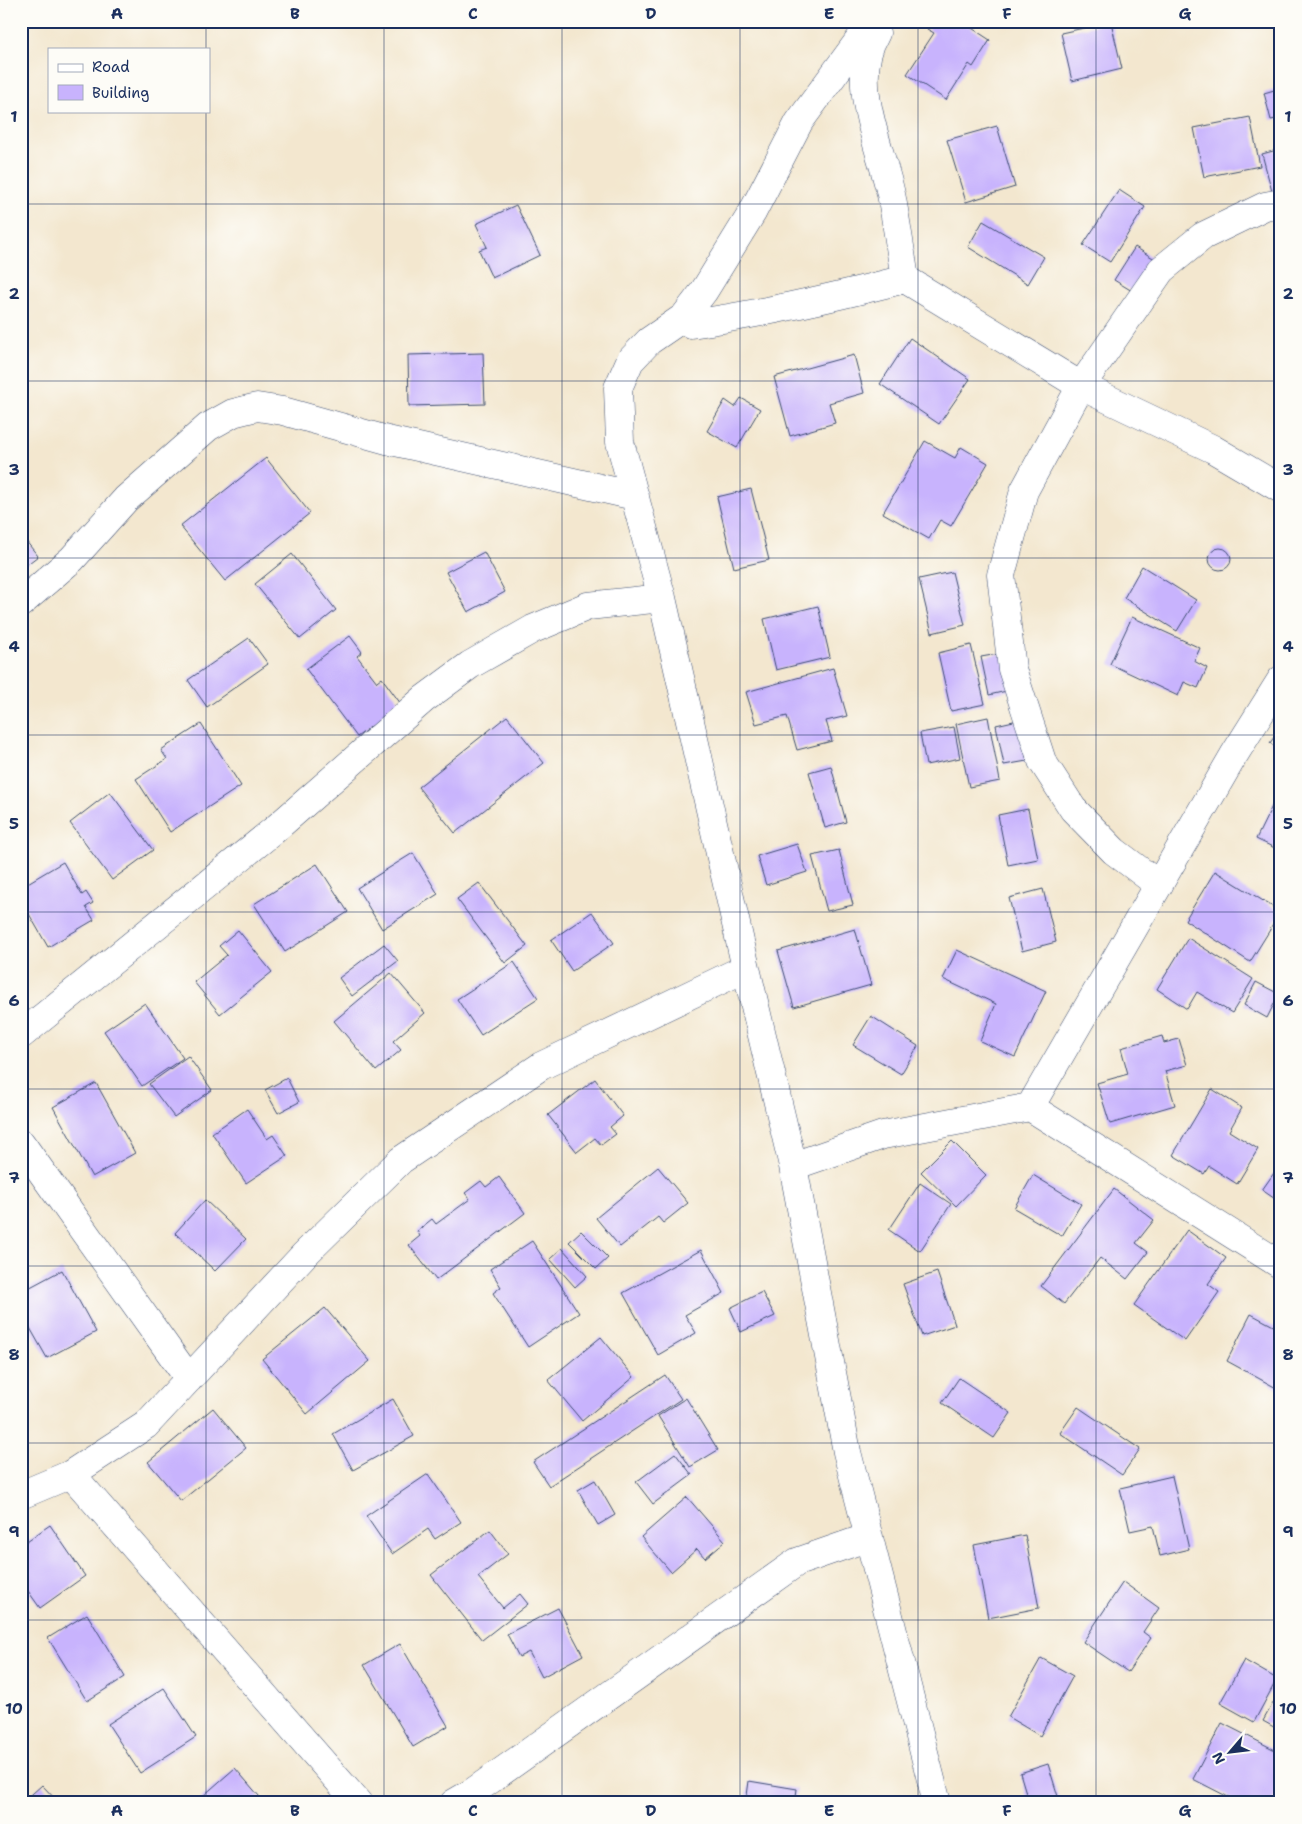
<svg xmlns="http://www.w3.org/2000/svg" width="1302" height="1824" font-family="'Shantell Sans',sans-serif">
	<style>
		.building { fill: #c8b3fd }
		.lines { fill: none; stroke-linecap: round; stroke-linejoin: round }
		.minor-casing { stroke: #3b4b6f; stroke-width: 29 }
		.minor { stroke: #fff; stroke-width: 28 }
		.grid { fill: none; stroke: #1b2f5e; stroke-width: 1; stroke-opacity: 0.55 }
		.neatline { fill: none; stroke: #1b2f5e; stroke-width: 2 }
		.grid-label { font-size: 16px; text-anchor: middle; font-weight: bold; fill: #1b2f5e }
	</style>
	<rect width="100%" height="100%" fill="#fdfcf7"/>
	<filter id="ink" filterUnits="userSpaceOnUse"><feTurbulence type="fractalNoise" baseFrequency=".02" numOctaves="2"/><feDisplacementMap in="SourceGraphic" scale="10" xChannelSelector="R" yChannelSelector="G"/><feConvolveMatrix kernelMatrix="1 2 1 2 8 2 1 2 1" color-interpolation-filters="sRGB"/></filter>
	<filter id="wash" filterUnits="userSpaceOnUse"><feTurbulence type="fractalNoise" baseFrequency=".0096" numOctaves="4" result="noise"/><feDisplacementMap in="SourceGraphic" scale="20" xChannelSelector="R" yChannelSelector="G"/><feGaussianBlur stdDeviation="1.12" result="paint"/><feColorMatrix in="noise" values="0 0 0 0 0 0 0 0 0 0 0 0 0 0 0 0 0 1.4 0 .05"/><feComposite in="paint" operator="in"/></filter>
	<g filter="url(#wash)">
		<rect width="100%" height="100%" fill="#f3e7cf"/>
		<g id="blocks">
			<path class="building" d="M 932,21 L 961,21 L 990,40 L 973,67 L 969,64 L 946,100 L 907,74 L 934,33 L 927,29 Z
				M 1111,22 L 1122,69 L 1072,81 L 1061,33 Z
				M 1281,88 L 1281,118 L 1271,120 L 1264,93 Z
				M 1250,117 L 1260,166 L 1204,177 L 1194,128 Z
				M 997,126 L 1015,187 L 966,202 L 947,140 Z
				M 1281,149 L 1281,197 L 1274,199 L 1262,154 Z
				M 1119,190 L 1145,207 L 1110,262 L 1083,245 Z
				M 516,205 L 540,255 L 492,278 L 479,250 L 487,247 L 476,224 Z
				M 983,221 L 1044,257 L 1028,284 L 968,247 Z
				M 1135,247 L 1158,261 L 1137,294 L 1114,280 Z
				M 910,338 L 970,379 L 939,424 L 880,384 Z
				M 483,353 L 485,404 L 409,406 L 408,355 Z
				M 854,355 L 864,393 L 829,403 L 835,423 L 790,436 L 774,377 Z
				M 741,398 L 760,409 L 737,448 L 707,431 L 725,400 L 735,407 Z
				M 925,441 L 955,458 L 961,447 L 988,463 L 951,526 L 940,520 L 929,539 L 883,513 Z
				M 266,458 L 310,513 L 225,581 L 180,526 Z
				M 751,489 L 769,560 L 734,568 L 717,497 Z
				M 21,535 L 38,556 L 21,569 Z
				M1209 559a11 11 0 1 1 22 0a11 11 0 1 1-22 0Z
				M 484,552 L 505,592 L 468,612 L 446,572 Z
				M 292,554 L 336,610 L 300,639 L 255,584 Z
				M 1142,566 L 1196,600 L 1177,631 L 1124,598 Z
				M 952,572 L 965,625 L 932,633 L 919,579 Z
				M 818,606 L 830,657 L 776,670 L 764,619 Z
				M 1132,617 L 1200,648 L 1194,661 L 1207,668 L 1198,688 L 1184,682 L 1178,696 L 1110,664 Z
				M 350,636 L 362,652 L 357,656 L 377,682 L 382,678 L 401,704 L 357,737 L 306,669 Z
				M 249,638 L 268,664 L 207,707 L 188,680 Z
				M 971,645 L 985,704 L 951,711 L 938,653 Z
				M 1004,653 L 1011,690 L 989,695 L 981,657 Z
				M 833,668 L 847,716 L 826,721 L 832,741 L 797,750 L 787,716 L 756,724 L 746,692 Z
				M 507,716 L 544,763 L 455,833 L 418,787 Z
				M 988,717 L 1000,781 L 969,787 L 956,724 Z
				M 1018,720 L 1027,761 L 1004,765 L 996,725 Z
				M 201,724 L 241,786 L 170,832 L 136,779 L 167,759 L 161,750 Z
				M 954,727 L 960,758 L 926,765 L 920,733 Z
				M 1281,727 L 1281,751 L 1270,743 Z
				M 831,766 L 846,822 L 825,828 L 809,772 Z
				M 110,792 L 153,850 L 112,880 L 70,823 Z
				M 1278,794 L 1281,795 L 1281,851 L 1256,839 Z
				M 1028,809 L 1038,859 L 1008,865 L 998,815 Z
				M 797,844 L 807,872 L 766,885 L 757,856 Z
				M 839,850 L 853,905 L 827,911 L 812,856 Z
				M 413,853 L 438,894 L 382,929 L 357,888 Z
				M 63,862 L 82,895 L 86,892 L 93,903 L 86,907 L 94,920 L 48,947 L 21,900 L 21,887 Z
				M 317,864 L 348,912 L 285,952 L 254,904 Z
				M 1215,871 L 1281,912 L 1250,962 L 1185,920 Z
				M 479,883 L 527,946 L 505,963 L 457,899 Z
				M 1043,889 L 1056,942 L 1022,951 L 1009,898 Z
				M 592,912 L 614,943 L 572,971 L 551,940 Z
				M 855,929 L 871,985 L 794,1007 L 778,951 Z
				M 238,930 L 272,972 L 220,1014 L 194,982 L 227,955 L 219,946 Z
				M 1188,938 L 1253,979 L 1232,1013 L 1197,992 L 1187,1009 L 1157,989 Z
				M 384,944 L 398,961 L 352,996 L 339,978 Z
				M 957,950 L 1046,991 L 1015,1057 L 980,1041 L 996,1004 L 943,979 Z
				M 514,962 L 538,998 L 481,1035 L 457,999 Z
				M 391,973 L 425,1013 L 393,1041 L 401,1050 L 376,1071 L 334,1021 Z
				M 1256,982 L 1279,994 L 1267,1018 L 1244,1005 Z
				M 145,1003 L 183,1058 L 142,1086 L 104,1031 Z
				M 871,1016 L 918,1046 L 901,1074 L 853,1045 Z
				M 1162,1036 L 1164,1043 L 1179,1039 L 1187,1065 L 1165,1071 L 1175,1105 L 1110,1124 L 1097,1083 L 1128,1074 L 1121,1048 Z
				M 188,1056 L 212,1090 L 174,1117 L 149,1084 Z
				M 287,1078 L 299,1102 L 278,1113 L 265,1090 Z
				M 595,1079 L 623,1116 L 610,1127 L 616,1134 L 601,1145 L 595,1138 L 577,1152 L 548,1115 Z
				M 96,1083 L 135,1153 L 92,1177 L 53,1107 Z
				M 1212,1089 L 1242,1108 L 1229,1131 L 1258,1149 L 1237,1184 L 1209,1166 L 1204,1174 L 1173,1155 Z
				M 247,1109 L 267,1139 L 273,1135 L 287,1156 L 246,1183 L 212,1133 Z
				M 952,1141 L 986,1175 L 956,1206 L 921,1172 Z
				M 1281,1163 L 1281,1203 L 1262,1190 Z
				M 658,1167 L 688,1203 L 663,1223 L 658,1217 L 620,1247 L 596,1218 Z
				M 1033,1175 L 1081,1204 L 1062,1236 L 1014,1208 Z
				M 499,1177 L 525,1213 L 436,1280 L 409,1245 L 420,1236 L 417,1231 L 432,1219 L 436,1224 L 470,1199 L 465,1193 L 481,1181 L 486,1187 Z
				M 920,1183 L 951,1204 L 920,1251 L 889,1230 Z
				M 1114,1189 L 1154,1220 L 1136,1243 L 1148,1252 L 1127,1279 L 1100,1258 L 1064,1304 L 1041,1286 Z
				M 205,1200 L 246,1239 L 215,1271 L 175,1233 Z
				M 1187,1230 L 1226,1258 L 1208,1284 L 1219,1292 L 1185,1341 L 1134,1305 Z
				M 581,1231 L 608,1258 L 596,1269 L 569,1242 Z
				M 532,1241 L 579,1313 L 528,1347 L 493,1293 L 501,1287 L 490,1269 Z
				M 562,1248 L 587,1276 L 575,1287 L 550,1259 Z
				M 701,1250 L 724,1293 L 685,1315 L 696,1333 L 658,1355 L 623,1293 Z
				M 62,1270 L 96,1332 L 47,1358 L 21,1312 L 21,1292 Z
				M 937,1272 L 955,1325 L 922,1336 L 903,1284 Z
				M 762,1292 L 775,1316 L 741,1332 L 730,1308 Z
				M 325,1308 L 370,1361 L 307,1414 L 262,1359 Z
				M 1251,1314 L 1281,1330 L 1280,1390 L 1227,1361 Z
				M 601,1337 L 634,1377 L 582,1421 L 548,1380 Z
				M 665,1375 L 681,1399 L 549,1486 L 533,1462 Z
				M 959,1378 L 1011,1413 L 994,1438 L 942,1403 Z
				M 686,1398 L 718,1450 L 690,1467 L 658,1416 Z
				M 393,1399 L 414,1436 L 353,1470 L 333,1434 Z
				M 1078,1407 L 1140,1449 L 1122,1475 L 1060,1433 Z
				M 213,1408 L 246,1448 L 181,1501 L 148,1462 Z
				M 675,1453 L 692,1475 L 653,1504 L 636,1482 Z
				M 428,1474 L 461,1522 L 435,1539 L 428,1529 L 392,1554 L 366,1516 Z
				M 1172,1476 L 1189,1549 L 1160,1556 L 1153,1526 L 1130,1531 L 1120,1488 Z
				M 595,1480 L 615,1515 L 598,1525 L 578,1490 Z
				M 687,1497 L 725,1541 L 705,1558 L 697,1549 L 671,1572 L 641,1537 Z
				M 50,1525 L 85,1576 L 40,1608 L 21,1581 L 21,1545 Z
				M 490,1530 L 508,1554 L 478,1577 L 503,1608 L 520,1594 L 528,1604 L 482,1640 L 431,1575 Z
				M 1025,1535 L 1039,1608 L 988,1618 L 974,1545 Z
				M 1123,1582 L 1159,1608 L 1143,1632 L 1151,1638 L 1128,1672 L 1083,1642 Z
				M 558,1608 L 583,1655 L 542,1677 L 529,1652 L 519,1657 L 507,1634 Z
				M 87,1614 L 125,1677 L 87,1701 L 48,1638 Z
				M 400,1644 L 448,1726 L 413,1747 L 364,1665 Z
				M 1041,1658 L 1073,1676 L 1040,1736 L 1008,1717 Z
				M 1244,1660 L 1277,1679 L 1254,1722 L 1220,1703 Z
				M 164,1688 L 196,1737 L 140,1773 L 108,1724 Z
				M 1281,1689 L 1281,1731 L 1263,1721 Z
				M 1222,1723 L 1281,1753 L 1281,1783 L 1271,1803 L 1240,1803 L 1193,1779 Z
				M 1048,1764 L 1060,1803 L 1029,1803 L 1020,1773 Z
				M 235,1768 L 265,1803 L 195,1803 Z
				M 749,1781 L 797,1789 L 795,1803 L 746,1803 Z
				M 42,1785 L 59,1803 L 22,1803 Z"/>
		</g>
	</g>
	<g filter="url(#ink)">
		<use href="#blocks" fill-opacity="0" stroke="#3b4b6f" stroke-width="1"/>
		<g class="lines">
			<g class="minor-casing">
				<path id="minor" d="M 876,21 L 868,28 L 799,122 L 752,213 L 704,291 L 684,317 L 649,341 L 630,361 L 618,388 L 620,442 L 662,598 L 746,968 L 793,1166 L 847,1452 L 937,1803
					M 876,33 C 847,82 882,148 892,199 C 897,226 901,253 905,279
					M 684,317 L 691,324 C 763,314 835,297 905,279 L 1081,386 L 1213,449 L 1281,489
					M 21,603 L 72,559 L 126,499 L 208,427 L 233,413 L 257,407 L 283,411 L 387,440 L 635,496
					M 1159,885 L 1114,851 L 1073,809 L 1042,761 L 1012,669 L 1001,575 L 1024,491 L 1081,386 L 1161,270 L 1203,236 L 1265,206 L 1281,203
					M 21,1035 L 273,831 L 424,699 L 470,665 L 533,629 L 588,606 L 662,598
					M 1030,1107 L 1234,755 L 1281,680
					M 21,1143 L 189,1379
					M 793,1166 L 883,1135 L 1030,1107 L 1281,1265
					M 71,1474 L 358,1803
					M 21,1495 L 71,1474 L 146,1425 L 304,1255 L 401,1160 L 541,1066 L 746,968
					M 454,1803 L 473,1792 L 797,1562 L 869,1537"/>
			</g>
			<use href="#minor" class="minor"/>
		</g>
	</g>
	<path class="grid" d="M 206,21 L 206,49M 384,21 L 384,1803M 562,21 L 562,1803M 740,21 L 740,1803M 918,21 L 918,1803M 1096,21 L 1096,1803M 206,111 L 206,1803M 21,204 L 1281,204M 21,381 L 1281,381M 21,558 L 1281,558M 21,735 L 1281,735M 21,912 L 1281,912M 21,1089 L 1281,1089M 21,1266 L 1281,1266M 21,1443 L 1281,1443M 21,1620 L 1281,1620"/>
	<rect width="1302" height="1824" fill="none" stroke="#fdfcf7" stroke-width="55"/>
	<rect x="48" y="48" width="162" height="65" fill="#fdfcf7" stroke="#a3aaba"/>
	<rect x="58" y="64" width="25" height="8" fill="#ffffff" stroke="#a3aaba"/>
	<text x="92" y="72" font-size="15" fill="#1b2f5e">Road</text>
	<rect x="58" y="85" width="25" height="15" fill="#c8b3fd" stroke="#a3aaba"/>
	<text x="92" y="98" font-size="15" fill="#1b2f5e">Building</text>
	<g transform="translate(1230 1752) rotate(242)" stroke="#fdfcf7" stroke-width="4" paint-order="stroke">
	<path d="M0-4L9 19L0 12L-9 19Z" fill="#1b2f5e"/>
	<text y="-8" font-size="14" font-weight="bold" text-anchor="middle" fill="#1b2f5e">N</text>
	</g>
	<rect x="28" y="28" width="1246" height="1768" class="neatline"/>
	<g class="grid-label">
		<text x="117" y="19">A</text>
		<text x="295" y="19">B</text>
		<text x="473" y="19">C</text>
		<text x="651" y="19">D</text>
		<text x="829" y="19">E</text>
		<text x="1007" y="19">F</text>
		<text x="1185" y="19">G</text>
		<text x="14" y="122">1</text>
		<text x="1288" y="122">1</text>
		<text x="14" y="299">2</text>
		<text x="1288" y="299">2</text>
		<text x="14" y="475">3</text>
		<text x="1288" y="475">3</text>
		<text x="14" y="652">4</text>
		<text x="1288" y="652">4</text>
		<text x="14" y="829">5</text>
		<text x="1288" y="829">5</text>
		<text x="14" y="1006">6</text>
		<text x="1288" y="1006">6</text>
		<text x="14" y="1183">7</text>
		<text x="1288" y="1183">7</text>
		<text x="14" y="1360">8</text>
		<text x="1288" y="1360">8</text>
		<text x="14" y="1537">9</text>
		<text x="1288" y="1537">9</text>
		<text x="14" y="1714">10</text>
		<text x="1288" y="1714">10</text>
		<text x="117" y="1816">A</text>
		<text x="295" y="1816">B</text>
		<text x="473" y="1816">C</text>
		<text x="651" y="1816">D</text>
		<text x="829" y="1816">E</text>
		<text x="1007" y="1816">F</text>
		<text x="1185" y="1816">G</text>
	</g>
</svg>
